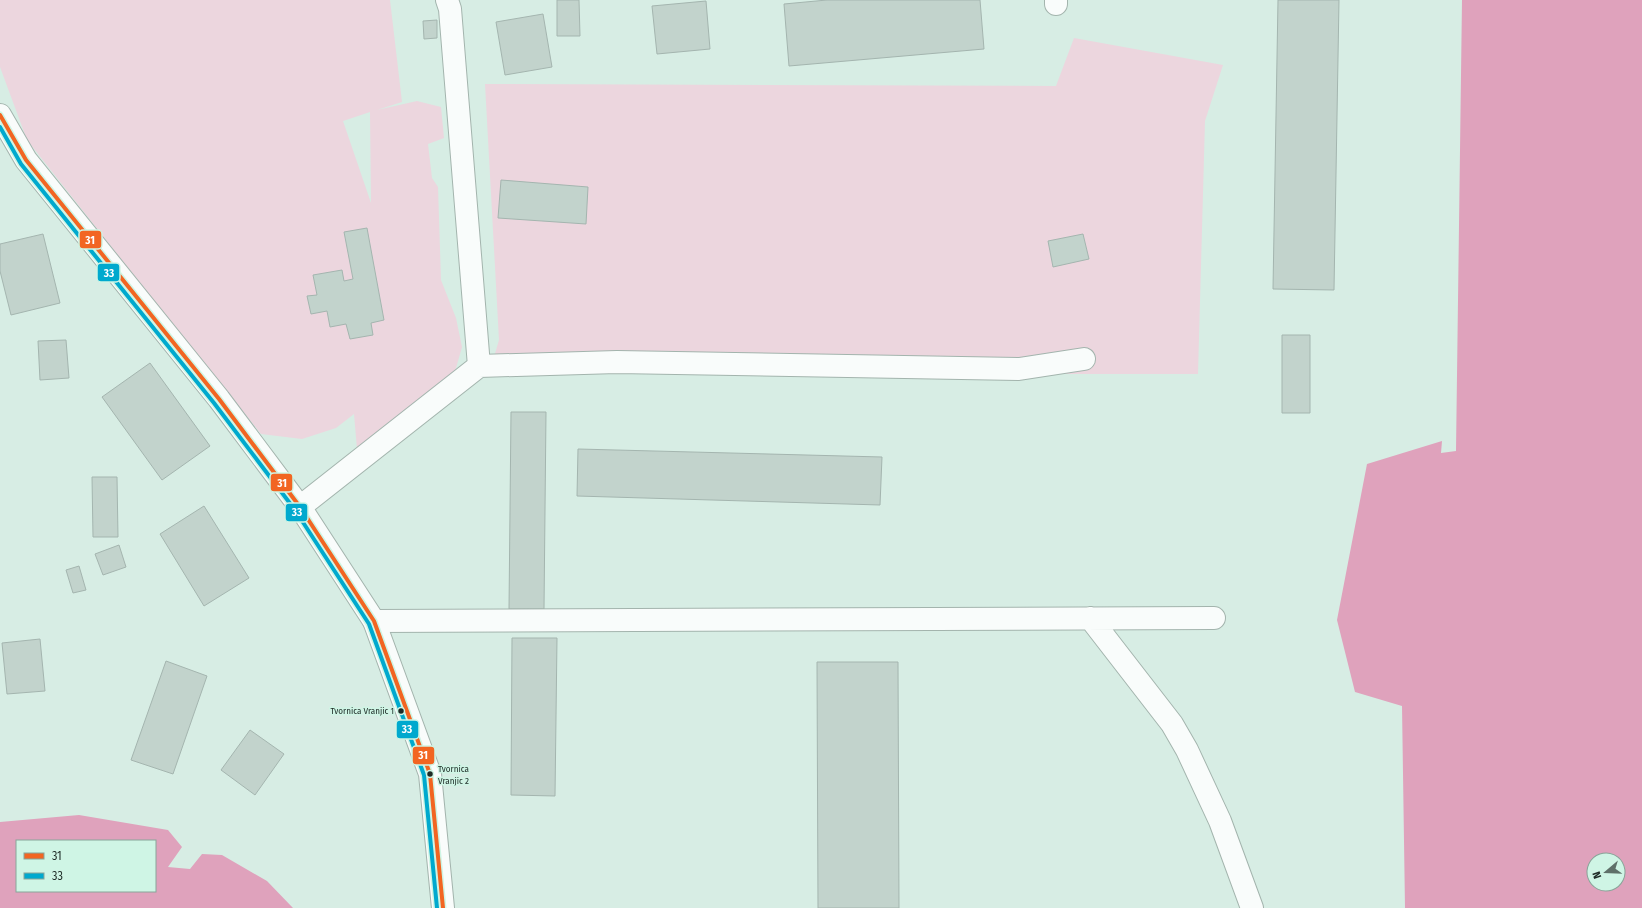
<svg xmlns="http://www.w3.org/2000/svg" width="1642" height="908" font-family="'Fira Sans Condensed',sans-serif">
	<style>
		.green { fill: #ecd6de; fill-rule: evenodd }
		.water { fill: #dfa2bc; fill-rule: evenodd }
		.building { fill: #c2d3cc; stroke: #a4b5af }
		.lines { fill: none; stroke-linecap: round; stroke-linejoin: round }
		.minor-casing { stroke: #a3b4ad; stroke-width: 24 }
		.major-casing { stroke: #a3b4ad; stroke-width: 24 }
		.minor { stroke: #f9fcfb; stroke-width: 22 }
		.major { stroke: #f9fcfb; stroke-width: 22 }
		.bus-1-casing { stroke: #cff5e5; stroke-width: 7 }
		.bus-2-casing { stroke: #cff5e5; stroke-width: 7 }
		.bus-1 { stroke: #f26522; stroke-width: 4 }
		.bus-2 { stroke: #00a9ce; stroke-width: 4 }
		.bus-dot { fill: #1e2c27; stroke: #cff5e5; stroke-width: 1.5 }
		.labels { text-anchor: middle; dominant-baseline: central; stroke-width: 3; stroke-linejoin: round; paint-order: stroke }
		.bus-label { font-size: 9px; fill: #1e2c27; stroke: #cff5e5; text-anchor: end }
		.line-badge { stroke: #cff5e5; stroke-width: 1.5 }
		.badge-label { font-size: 11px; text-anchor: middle; font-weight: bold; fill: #fff }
	</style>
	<rect width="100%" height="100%" fill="#d7ede4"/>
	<path class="green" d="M 0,0 L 390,0 L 402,102 L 377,110 L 417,101 L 441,107 L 444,138 L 428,144 L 432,178 L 438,187 L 441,280 L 456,318 L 462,347 L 456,368 L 445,387 L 357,449 L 354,414 L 336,428 L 302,439 L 261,434 L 177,330 L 27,140 L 0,67 ZM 370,112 L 371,203 L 343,121 Z
		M 1074,38 L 1223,65 L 1205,121 L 1198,374 L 489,374 L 499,340 L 485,84 L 1056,86 Z"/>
	<path class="water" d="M 1462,0 L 1642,0 L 1642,908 L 1405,908 L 1402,706 L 1355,692 L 1337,620 L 1367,464 L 1442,441 L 1441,453 L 1456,451 ZM 1594,860 L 1618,860 L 1618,884 L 1594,884 Z
		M 79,815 L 168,830 L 182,847 L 168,867 L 190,869 L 202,854 L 222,855 L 267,881 L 293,908 L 0,908 L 0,822 ZM 17,841 L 155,841 L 155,891 L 17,891 Z"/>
	<path class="building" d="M 557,0 L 579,0 L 580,36 L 557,36 Z
		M 827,0 L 980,0 L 984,49 L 789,66 L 784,4 Z
		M 1278,0 L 1339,0 L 1334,290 L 1273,289 Z
		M 706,1 L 710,49 L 657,54 L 652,6 Z
		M 543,14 L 552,67 L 505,75 L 496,22 Z
		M 437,20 L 437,38 L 424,39 L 423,21 Z
		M 501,180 L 588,187 L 586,224 L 498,218 Z
		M 367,228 L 384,320 L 371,323 L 373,335 L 350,339 L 346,324 L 330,327 L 327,311 L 311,314 L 307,296 L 317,295 L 313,275 L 342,270 L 344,281 L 353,279 L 344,232 Z
		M 43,234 L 60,303 L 11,315 L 0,271 L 0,244 Z
		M 1083,234 L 1089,259 L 1053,267 L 1048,241 Z
		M 1282,335 L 1310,335 L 1310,413 L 1282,413 Z
		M 66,340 L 69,378 L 40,380 L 38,341 Z
		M 150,363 L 210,446 L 162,480 L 102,397 Z
		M 511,412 L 546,412 L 544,609 L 509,609 Z
		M 578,449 L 882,457 L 880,505 L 577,496 Z
		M 92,477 L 117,477 L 118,537 L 93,537 Z
		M 204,506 L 249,578 L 204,606 L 160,534 Z
		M 119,545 L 126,567 L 103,575 L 95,554 Z
		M 79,566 L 86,590 L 73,593 L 66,570 Z
		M 512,638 L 557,638 L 555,796 L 511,795 Z
		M 40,639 L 45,691 L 7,694 L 2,643 Z
		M 166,661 L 207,676 L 173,774 L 131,760 Z
		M 817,662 L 898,662 L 899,908 L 818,908 Z
		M 250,730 L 284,754 L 255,795 L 221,770 Z"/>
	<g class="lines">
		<g class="minor-casing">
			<path id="minor" d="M 1056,4 L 1056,0
				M 479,366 L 617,362 L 1019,369 L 1084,359
				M 300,507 L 479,366 L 450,9 L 447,0
				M 1090,618 L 1172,724 L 1187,750 L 1220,821 L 1252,908
				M 374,621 L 1214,618"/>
		</g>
		<g class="major-casing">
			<path id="major" d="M 0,115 L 26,160 L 219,399 L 300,507 L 374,621 L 430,774 L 443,908"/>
		</g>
		<use href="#minor" class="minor"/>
		<use href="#major" class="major"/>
		<g class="bus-1-casing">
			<path id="bus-1" d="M 0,115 L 26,160 L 219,399 L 300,507 L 374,621 L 430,774 L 443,908"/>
		</g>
		<g class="bus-2-casing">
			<path id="bus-2" d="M 0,127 L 21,164 L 214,403 L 295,510 L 369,624 L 424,775 L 437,908"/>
		</g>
		<use href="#bus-1" class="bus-1"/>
		<use href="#bus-2" class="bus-2"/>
	</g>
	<g class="bus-dot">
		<circle cx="401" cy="711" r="3.5"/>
		<circle cx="430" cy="774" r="3.5"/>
	</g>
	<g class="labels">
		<g class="bus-label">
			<text x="394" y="711">Tvornica Vranjic 1</text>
			<text x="438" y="769" text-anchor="start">Tvornica<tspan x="438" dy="12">Vranjic 2</tspan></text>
		</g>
	</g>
	<g class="line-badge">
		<rect x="79" y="230" width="23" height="19" rx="4" fill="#f26522"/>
		<rect x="97" y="263" width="23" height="19" rx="4" fill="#00a9ce"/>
		<rect x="270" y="473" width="23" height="19" rx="4" fill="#f26522"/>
		<rect x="285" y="503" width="23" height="19" rx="4" fill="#00a9ce"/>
		<rect x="396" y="720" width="23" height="19" rx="4" fill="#00a9ce"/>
		<rect x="412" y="746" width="23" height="19" rx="4" fill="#f26522"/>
	</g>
	<g class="badge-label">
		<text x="90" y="244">31</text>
		<text x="109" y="277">33</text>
		<text x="282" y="487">31</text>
		<text x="297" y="516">33</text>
		<text x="407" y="733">33</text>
		<text x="423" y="759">31</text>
	</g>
	<rect x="16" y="840" width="140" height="52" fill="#cff5e5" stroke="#88a599"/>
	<rect x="24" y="853" width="20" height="6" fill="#f26522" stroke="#88a599"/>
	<text x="52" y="860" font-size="12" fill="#1e2c27">31</text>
	<rect x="24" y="873" width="20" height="6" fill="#00a9ce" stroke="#88a599"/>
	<text x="52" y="880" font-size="12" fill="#1e2c27">33</text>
	<g transform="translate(1606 872) rotate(251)"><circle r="19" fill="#cff5e5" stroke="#88a599"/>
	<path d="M0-3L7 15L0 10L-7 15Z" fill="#5f7069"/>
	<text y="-6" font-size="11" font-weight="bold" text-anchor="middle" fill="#1e2c27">N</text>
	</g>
</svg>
